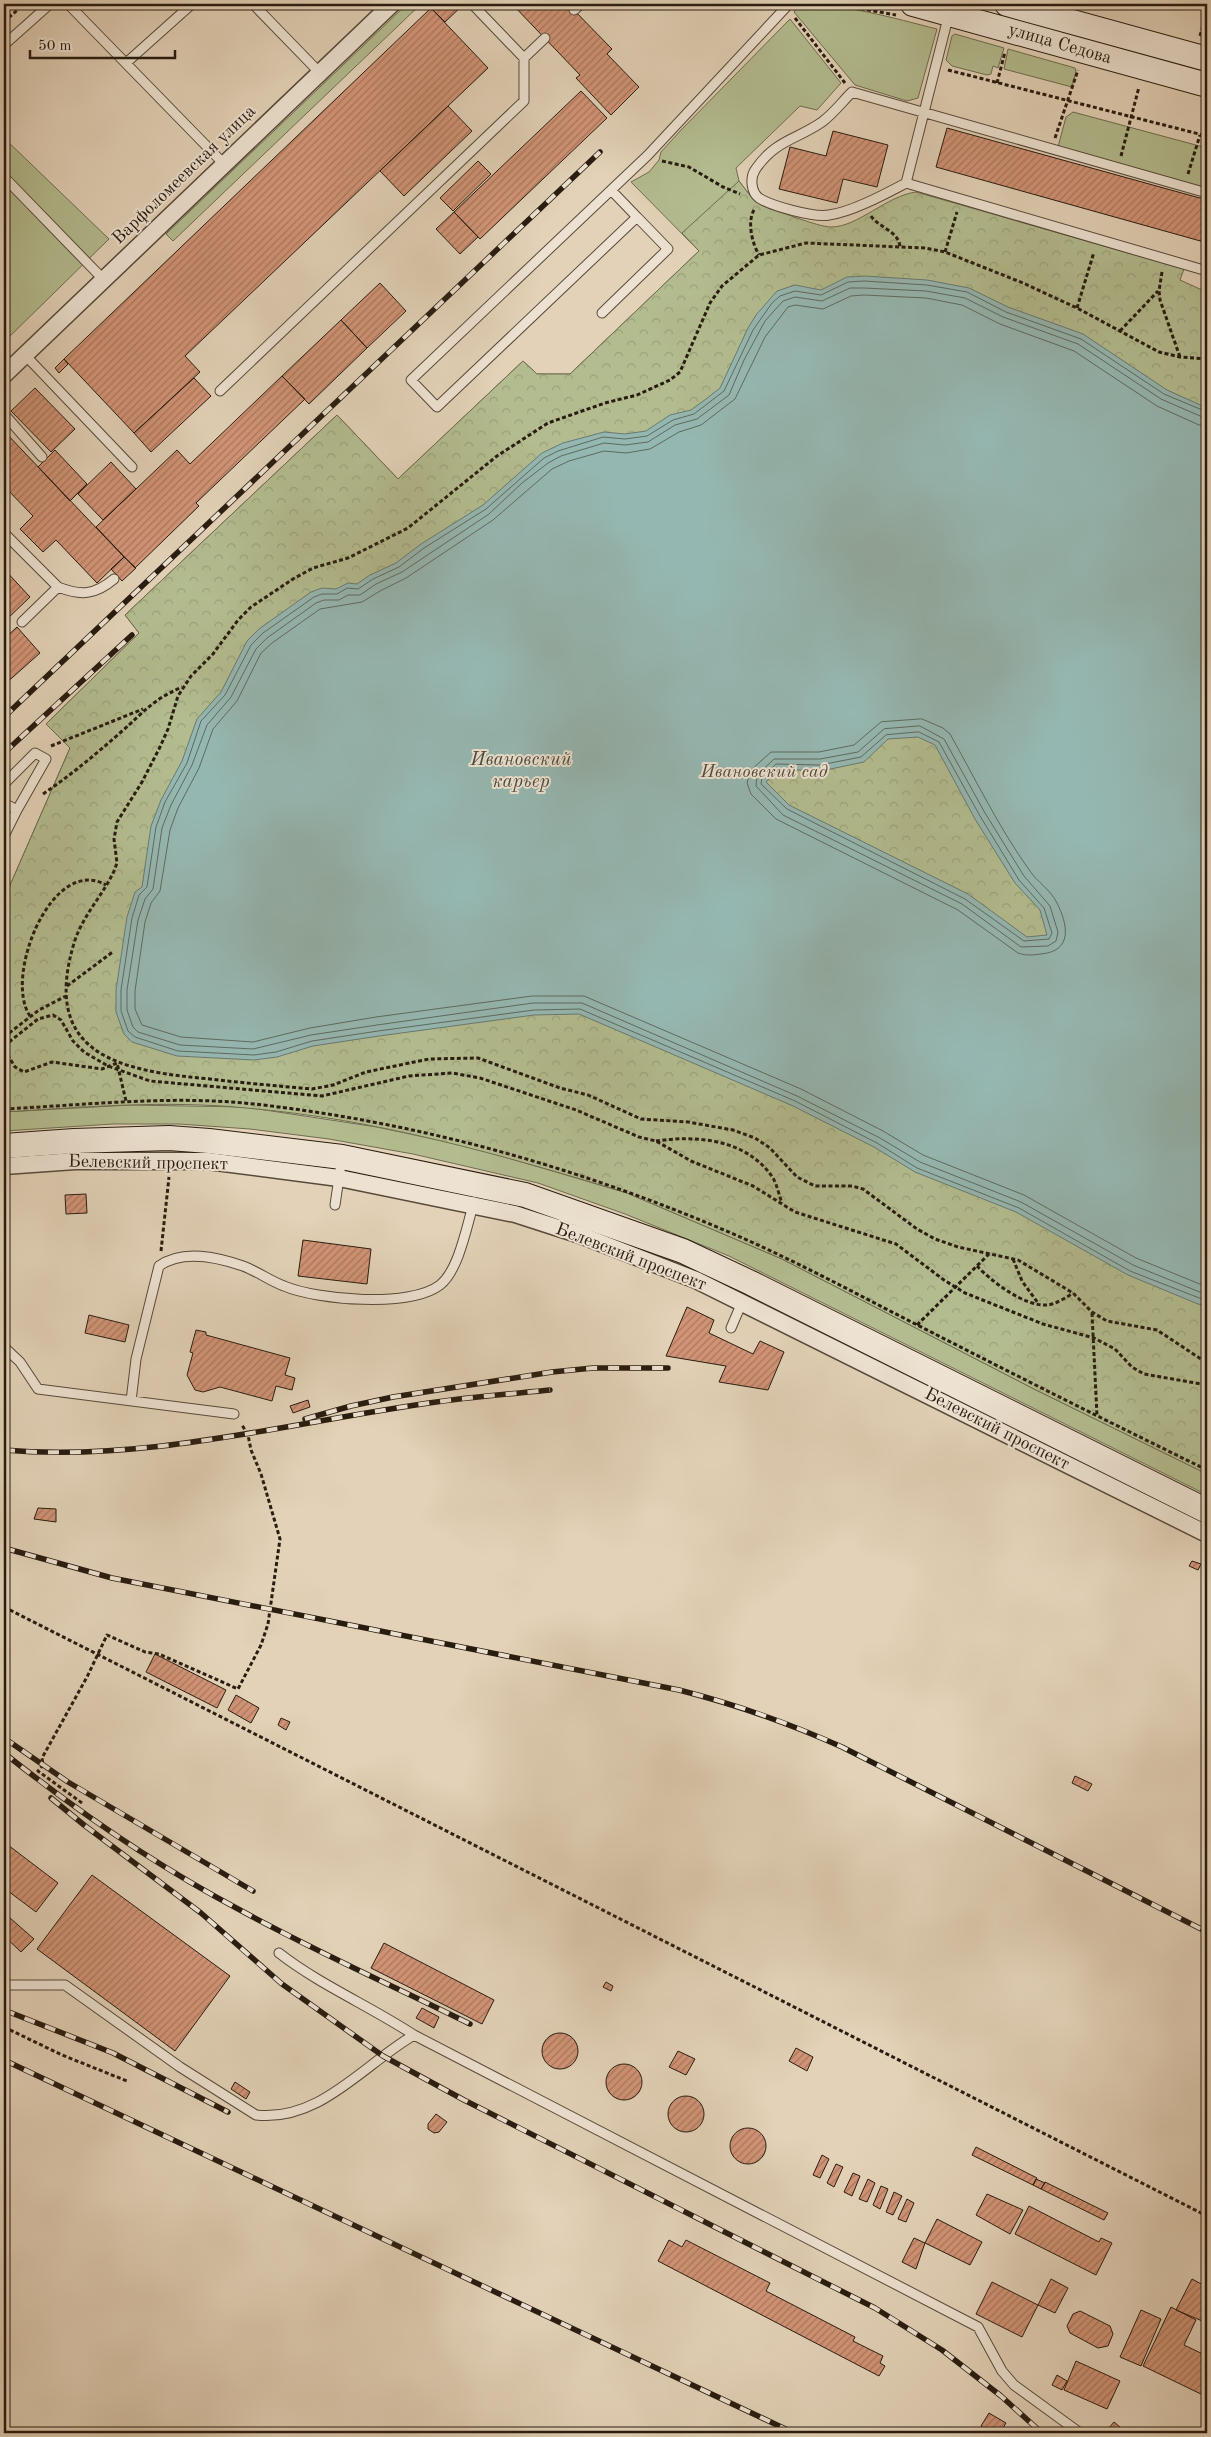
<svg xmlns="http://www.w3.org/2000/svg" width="1211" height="2437" font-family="'Old Standard TT',serif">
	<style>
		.grass { fill: #b3bc8f; stroke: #6e6c50 }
		.park { fill: url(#park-crowns); stroke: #6e6c50 }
		.water { fill: #95b7b1; stroke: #697971; fill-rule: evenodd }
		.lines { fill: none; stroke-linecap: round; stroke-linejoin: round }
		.shore { stroke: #5e6a60; stroke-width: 1 }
		.building { fill: url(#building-hatch); stroke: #281c10 }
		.lane-casing { stroke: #574a3a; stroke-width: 11 }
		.street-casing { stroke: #574a3a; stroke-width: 19 }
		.secondary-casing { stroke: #281c10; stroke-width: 26 }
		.path { stroke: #281c10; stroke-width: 3; stroke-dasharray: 4 2.5; stroke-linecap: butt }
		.lane { stroke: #ede2d1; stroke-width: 9 }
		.street { stroke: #ede2d1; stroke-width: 16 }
		.secondary { stroke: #ede2d1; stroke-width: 24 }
		.rail-casing { stroke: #281c10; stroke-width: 5.5 }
		.rail { stroke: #ede2d1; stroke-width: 4; stroke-dasharray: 11; stroke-linecap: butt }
		.labels { text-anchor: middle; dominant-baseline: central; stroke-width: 4; stroke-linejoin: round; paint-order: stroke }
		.street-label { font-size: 18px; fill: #281c10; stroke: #ede2d1 }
		.park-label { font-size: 18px; font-style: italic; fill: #524c36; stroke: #ede2d1 }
		.water-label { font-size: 19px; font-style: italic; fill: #494a40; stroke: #ede2d1 }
	</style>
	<defs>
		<pattern id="park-crowns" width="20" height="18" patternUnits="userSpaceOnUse" patternTransform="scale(1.25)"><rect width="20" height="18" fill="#b3bc8f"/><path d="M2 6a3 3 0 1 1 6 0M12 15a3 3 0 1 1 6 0" fill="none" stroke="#9aa17a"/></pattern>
		<pattern id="building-hatch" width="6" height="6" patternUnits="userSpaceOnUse" patternTransform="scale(1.25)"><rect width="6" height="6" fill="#d29477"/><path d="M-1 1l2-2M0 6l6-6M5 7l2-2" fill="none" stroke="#aa7860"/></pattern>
	</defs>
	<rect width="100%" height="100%" fill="#e3d2b8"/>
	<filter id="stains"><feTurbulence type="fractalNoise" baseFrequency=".004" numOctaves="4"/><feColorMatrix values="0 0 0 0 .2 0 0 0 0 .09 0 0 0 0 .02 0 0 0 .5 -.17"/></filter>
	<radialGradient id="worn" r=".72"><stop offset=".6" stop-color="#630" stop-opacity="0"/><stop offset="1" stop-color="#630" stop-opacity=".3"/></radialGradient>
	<path class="grass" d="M 407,4 L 421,4 L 173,241 L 166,234 Z
		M 799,4 C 846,4 893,18 937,29 L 918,98 L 907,101 L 855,85 L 794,12 Z
		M 790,19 L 841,83 L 817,110 L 800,106 L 736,168 L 739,181 L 755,202 L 720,246 L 4,899 L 70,748 L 46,724 L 139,633 L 125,615 L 337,415 L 398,479 L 523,361 L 537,374 L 570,374 L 699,251 L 631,182 L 649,172 L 659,160 L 661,152 L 681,130 Z
		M 955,34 L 1004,48 L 998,68 L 993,66 L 991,74 L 987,75 L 952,66 L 946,60 L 952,36 Z
		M 1008,49 L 1075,68 L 1076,72 L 1072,87 L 1004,69 Z
		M 1073,112 L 1207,148 L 1207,189 L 1058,147 L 1066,117 Z
		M 4,138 L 109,239 L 4,342 Z
		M 130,1105 L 245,1107 L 377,1127 L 471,1147 L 627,1193 L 782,1259 L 1034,1389 L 1207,1474 L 1207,1495 L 729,1256 L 625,1214 L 538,1183 L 413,1154 L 329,1139 L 250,1129 L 179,1124 L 113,1124 L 4,1131 L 4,1112 Z"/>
	<path class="park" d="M 739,181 L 752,198 L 761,205 C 776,210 818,227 831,227 C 858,227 886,196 916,192 L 1184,269 L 1180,280 L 1202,290 L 1205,282 L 1207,281 L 1207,1474 L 1034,1389 L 782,1259 L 627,1193 C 502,1155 377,1119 246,1108 C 166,1100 84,1107 4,1112 L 4,899 L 70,748 L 46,724 L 139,633 L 125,615 L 337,415 L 398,479 L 523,361 L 537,374 L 570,374 L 699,251 L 682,233 Z"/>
	<path class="water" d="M 865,276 L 927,280 L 969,288 L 1008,307 L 1083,334 L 1167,390 L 1207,408 L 1207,1306 L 1198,1304 L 1128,1275 L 1016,1212 L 915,1172 L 874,1147 L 793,1106 L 579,1014 L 534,1015 L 379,1036 L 313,1046 L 277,1057 L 254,1060 L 177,1056 L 132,1042 L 124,1034 L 116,1012 L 116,990 L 127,917 L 135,892 L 142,887 L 151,826 L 161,800 L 182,761 L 197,719 L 221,692 L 247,641 L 259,629 L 311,592 L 322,588 L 336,589 L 348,583 L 357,584 L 370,575 L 396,563 L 421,544 L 483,505 L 542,453 L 563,443 L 604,432 L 625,434 L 646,431 L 670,415 L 691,410 L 706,399 L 720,388 L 748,328 L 756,315 L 777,291 L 795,285 L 821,290 L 847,277 ZM 918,737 L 935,745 L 975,819 L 1015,883 L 1040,910 L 1047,935 L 1027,937 L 968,894 L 789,805 L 766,782 L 778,769 L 821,771 L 864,762 L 888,739 Z"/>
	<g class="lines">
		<path class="shore" d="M 1207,412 L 1164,394 L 1081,339 L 1006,312 L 967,292 L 927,285 L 864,281 L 848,282 L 821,295 L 795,291 L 780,296 L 772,303 L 753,330 L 724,391 L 694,414 L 673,420 L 647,436 L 625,439 L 603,437 L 558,451 L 544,458 L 486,509 L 424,548 L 399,567 L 373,579 L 358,589 L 347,588 L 337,594 L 322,594 L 314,597 L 263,633 L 251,645 L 225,695 L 201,721 L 187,763 L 165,802 L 156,827 L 147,887 L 139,895 L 132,918 L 121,990 L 121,1011 L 128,1031 L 135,1037 L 178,1051 L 254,1055 L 276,1052 L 312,1041 L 378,1031 L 534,1010 L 580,1009 L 795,1101 L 877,1143 L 917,1168 L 1019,1208 L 1130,1271 L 1207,1301
			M 1207,419 L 1161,399 L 1078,344 L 1003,317 L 965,298 L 926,291 L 864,288 L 850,288 L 822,301 L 795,297 L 783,301 L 765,321 L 744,360 L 729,395 L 697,419 L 675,425 L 648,442 L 625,445 L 604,443 L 561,456 L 548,463 L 522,483 L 489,514 L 402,572 L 376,584 L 360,595 L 348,595 L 339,600 L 324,600 L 316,603 L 267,638 L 256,649 L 231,697 L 207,725 L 192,765 L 171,805 L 162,828 L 153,889 L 145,899 L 138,920 L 127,990 L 127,1010 L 133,1027 L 138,1032 L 180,1045 L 253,1049 L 311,1035 L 377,1025 L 533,1003 L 582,1003 L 797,1096 L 880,1138 L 920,1162 L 1021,1202 L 1133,1265 L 1207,1295
			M 1207,426 L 1199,425 L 1157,406 L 1074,351 L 1000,324 L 962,305 L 926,298 L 864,295 L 851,296 L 823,309 L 795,305 L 788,307 L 765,337 L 735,399 L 701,425 L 679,432 L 650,449 L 626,453 L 604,451 L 569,461 L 552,469 L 493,520 L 406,578 L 380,591 L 362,602 L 320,609 L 272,643 L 261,653 L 237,701 L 213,729 L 199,768 L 178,808 L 170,830 L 160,891 L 151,903 L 145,922 L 135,991 L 135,1009 L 142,1025 L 181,1037 L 253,1042 L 310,1028 L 376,1017 L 532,996 L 584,996 L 801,1089 L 883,1131 L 923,1155 L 1024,1195 L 1136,1258 L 1207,1287
			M 922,719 L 943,728 L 950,734 C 976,780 999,828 1030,871 C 1037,882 1051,890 1057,903 C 1068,925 1073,951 1041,954 C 1033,955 1026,956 1018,953 L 958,910 L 776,819 L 751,794 L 747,783 L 751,770 L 771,752 L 819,752 L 854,745 L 881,722 Z
			M 920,726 L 944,739 L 985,813 L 1024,876 L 1050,906 L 1058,932 L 1056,941 L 1048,946 L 1021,947 L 962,904 L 783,815 L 756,786 L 757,775 L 774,759 L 820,759 L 858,752 L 884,729 Z
			M 919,732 L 939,742 L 980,816 L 1019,880 L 1044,908 L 1052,933 L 1049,939 L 1024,941 L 965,899 L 787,809 L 761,784 L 762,778 L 776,764 L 820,765 L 861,757 L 886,735 Z"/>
	</g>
	<path class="building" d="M 435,4 L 464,4 L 445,22 L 431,8 Z
		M 512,4 L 568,4 L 612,49 L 607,54 L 639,87 L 611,115 L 576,78 L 580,75 Z
		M 431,8 L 488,68 L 185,356 L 200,372 L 134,433 L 64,359 Z
		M 581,91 L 607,118 L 480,239 L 454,212 Z
		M 448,106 L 472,131 L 404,196 L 380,171 Z
		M 947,128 L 1207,200 L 1207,231 L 1204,242 L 936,167 Z
		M 833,131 L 888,145 L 877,187 L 843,179 L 837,203 L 779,189 L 790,147 L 826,156 Z
		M 478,161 L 491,174 L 453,211 L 440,198 Z
		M 454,212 L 478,237 L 460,254 L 436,229 Z
		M 380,283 L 406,311 L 367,348 L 341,320 Z
		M 341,320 L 367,348 L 309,404 L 282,376 Z
		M 64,359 L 68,364 L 59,373 L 55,368 Z
		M 282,376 L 305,399 L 196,503 L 199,506 L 135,568 L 96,527 L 177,450 L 190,464 Z
		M 194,378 L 211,396 L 151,452 L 134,433 Z
		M 35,388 L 75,429 L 51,452 L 11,411 Z
		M 4,431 L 124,557 L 97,583 L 56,540 L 43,552 L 20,529 L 33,516 L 4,486 Z
		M 55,450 L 87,484 L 70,501 L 38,467 Z
		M 111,462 L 136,489 L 103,520 L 78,494 Z
		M 124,557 L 136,568 L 122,581 L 111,569 Z
		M 4,569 L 30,597 L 4,622 Z
		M 17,627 L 40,653 L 4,685 L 4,639 Z
		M 86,1194 L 87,1213 L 66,1214 L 65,1195 Z
		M 303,1240 L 371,1249 L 367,1284 L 298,1276 Z
		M 687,1307 L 714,1320 L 709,1333 L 753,1354 L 760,1341 L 784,1352 L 768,1390 L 719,1382 L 726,1366 L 666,1356 Z
		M 89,1315 L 129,1325 L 125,1342 L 85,1333 Z
		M 196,1330 L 206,1332 L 206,1335 L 290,1358 L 285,1375 L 295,1378 L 292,1390 L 276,1386 L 272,1401 L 220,1387 L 203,1392 L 195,1390 L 187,1375 L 193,1353 L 190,1352 Z
		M 308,1400 L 310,1407 L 293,1413 L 290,1406 Z
		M 38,1508 L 56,1509 L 56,1522 L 34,1519 Z
		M 1192,1561 L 1201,1564 L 1198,1570 L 1189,1566 Z
		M 155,1654 L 226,1690 L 217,1708 L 146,1672 Z
		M 236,1695 L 259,1708 L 251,1723 L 228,1710 Z
		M 281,1718 L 290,1722 L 286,1730 L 278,1725 Z
		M 1075,1776 L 1092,1784 L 1088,1791 L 1072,1783 Z
		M 4,1842 L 58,1883 L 36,1912 L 4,1888 Z
		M 92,1875 L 230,1976 L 175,2051 L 37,1949 Z
		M 10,1918 L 34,1939 L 21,1952 L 4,1936 L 4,1926 Z
		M 384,1943 L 494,2000 L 482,2024 L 371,1968 Z
		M 606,1982 L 613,1986 L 611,1991 L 603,1987 Z
		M 422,2008 L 439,2017 L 434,2028 L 416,2018 Z
		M542 2051a18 18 0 1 1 36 0a18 18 0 1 1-36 0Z
		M 796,2048 L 813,2057 L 807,2071 L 789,2061 Z
		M 678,2051 L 695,2059 L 686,2075 L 669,2067 Z
		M606 2082a18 18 0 1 1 36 0a18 18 0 1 1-36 0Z
		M 235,2082 L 250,2092 L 246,2099 L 231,2089 Z
		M668 2114a18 18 0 1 1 36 0a18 18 0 1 1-36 0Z
		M 436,2114 L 447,2122 L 439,2132 L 434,2133 L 428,2129 L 428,2124 Z
		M730 2146a18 18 0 1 1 36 0a18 18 0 1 1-36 0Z
		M 976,2147 L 1037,2178 L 1033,2185 L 972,2155 Z
		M 822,2155 L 829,2159 L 820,2178 L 813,2175 Z
		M 836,2164 L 843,2167 L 834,2187 L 827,2183 Z
		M 853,2173 L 860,2176 L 852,2196 L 844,2192 Z
		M 868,2179 L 875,2183 L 867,2202 L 859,2199 Z
		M 1036,2179 L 1045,2183 L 1041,2189 L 1033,2185 Z
		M 1045,2182 L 1108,2213 L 1104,2220 L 1041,2189 Z
		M 881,2186 L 888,2189 L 880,2209 L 873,2205 Z
		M 894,2192 L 902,2196 L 893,2215 L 886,2212 Z
		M 987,2194 L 1023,2210 L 1010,2234 L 976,2215 Z
		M 907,2199 L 914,2203 L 906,2222 L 898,2219 Z
		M 1029,2206 L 1099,2242 L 1101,2238 L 1112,2243 L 1096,2275 L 1015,2234 Z
		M 937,2219 L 982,2242 L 970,2265 L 925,2243 Z
		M 914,2238 L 925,2243 L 916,2269 L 902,2262 Z
		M 669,2240 L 682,2247 L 686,2240 L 770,2283 L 766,2291 L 855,2337 L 853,2341 L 883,2356 L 880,2363 L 885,2366 L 879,2376 L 658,2261 Z
		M 1051,2279 L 1068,2288 L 1055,2313 L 1038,2305 Z
		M 1192,2279 L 1207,2287 L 1202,2301 L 1207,2302 L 1207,2323 L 1176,2310 Z
		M 992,2282 L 1038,2305 L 1022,2337 L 976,2314 Z
		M 1171,2307 L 1196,2320 L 1184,2345 L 1207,2356 L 1207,2397 L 1143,2366 Z
		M 1141,2310 L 1161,2319 L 1141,2366 L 1120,2357 Z
		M 1080,2311 L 1110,2326 L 1113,2334 L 1108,2346 L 1098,2348 L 1070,2333 L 1067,2326 L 1073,2314 Z
		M 1076,2361 L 1120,2381 L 1107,2409 L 1064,2390 Z
		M 1057,2375 L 1067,2381 L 1062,2390 L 1052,2385 Z
		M 989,2413 L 1006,2423 L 1000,2433 L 992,2433 L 981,2426 Z
		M 1114,2422 L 1127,2433 L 1113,2433 L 1108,2429 Z"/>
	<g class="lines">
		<g class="lane-casing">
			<path id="lane" d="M 68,4 L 225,165
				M 253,4 L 320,73
				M 473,5 L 524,58
				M 574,10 L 581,4
				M 4,45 L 50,4
				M 126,63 L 192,4
				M 4,177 L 104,280
				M 906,183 L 949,14
				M 611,190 L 637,217 L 437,407 L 411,380 L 648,155 L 789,4
				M 1207,193 L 852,92 C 843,101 833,114 822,122 C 796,140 775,140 755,170 C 750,178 751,192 759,198 C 771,206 815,218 829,215 C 852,212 885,194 906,183 L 1207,271
				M 602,313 L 668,249 L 637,217
				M 25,355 L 132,467
				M 220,391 L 524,101 L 524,58 L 545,38
				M 4,414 L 42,457
				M 4,533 L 58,587 C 81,596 95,595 114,579
				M 22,622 L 58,587
				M 4,784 L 35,753 L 46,759 L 17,810
				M 4,803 L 17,810 L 4,836
				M 335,1205 L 342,1157
				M 731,1328 L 743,1300
				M 4,1347 L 20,1362 L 38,1389 L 234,1414
				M 131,1401 L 136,1359 L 159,1266 C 183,1249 217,1257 243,1266 C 257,1271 270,1281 284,1286 C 317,1300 410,1308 440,1285 C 459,1270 467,1225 474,1202
				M 279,1953 C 320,1985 370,2006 414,2035
				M 4,1985 L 65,1985 L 180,2067 L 256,2115 C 320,2122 364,2064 414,2035 L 978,2327 L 1002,2371 L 1014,2385 L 1080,2433"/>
		</g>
		<g class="street-casing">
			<path id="street" d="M 4,375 L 392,4
				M 4,1166 L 75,1161 L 208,1161 L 339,1178 L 515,1214 L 580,1235 L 696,1280 L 1207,1534"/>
		</g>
		<g class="secondary-casing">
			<path id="secondary" d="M 913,4 L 1207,85
				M 1007,4 L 1207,59
				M 4,1146 L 74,1141 L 169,1138 L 209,1141 L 342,1157 L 525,1195 L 683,1251 L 751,1283 L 1207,1511"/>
		</g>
		<path class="path" d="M 835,4 L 896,15
			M 795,18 L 845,83
			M 4,22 L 24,4
			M 1200,36 L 1207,11
			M 948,70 L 1207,136
			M 997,83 L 1005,52
			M 1055,138 L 1078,70
			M 1121,156 L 1139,87
			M 662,161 L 689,167 L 723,187 L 740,194
			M 1188,174 L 1200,135
			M 754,210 C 747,222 752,243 759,255
			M 871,216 C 879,228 899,231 900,247
			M 945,252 L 957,212
			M 1162,272 L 1159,291 L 1160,300 L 1180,357
			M 1077,308 L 1094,252
			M 1120,331 L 1158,291
			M 1207,359 L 1180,357 L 1159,352 L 1077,308 L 1023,283 L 945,252 L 925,248 L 806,243 L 759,255 L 722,286 L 710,303 L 680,372 L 670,380 L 637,395 L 605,403 L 548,423 L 497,456 L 408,528 L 348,558 L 313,568 L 293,579 L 251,607 L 238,620 L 213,654 L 191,676 L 178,696 L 168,729 L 160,747 L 142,782 L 117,822 L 114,839 L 117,863 L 114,871 C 103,895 84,914 75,940 C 39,1054 118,1071 210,1079 C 244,1083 278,1086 312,1089 L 333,1085 L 366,1072 L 429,1059 L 478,1058 L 560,1088 L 588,1095 L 641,1119 L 688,1122 L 733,1130 L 755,1138 L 770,1148 L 797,1177 L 815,1186 L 852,1186 L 863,1189 L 917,1229 L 935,1239 L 958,1247 L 1018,1260 L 1073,1293 L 1092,1312 L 1107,1321 L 1157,1330 L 1207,1363
			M 51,746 L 143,709
			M 43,794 C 71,775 96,754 121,732 C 144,712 152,700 182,687
			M 67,986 L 114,951
			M 30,1016 C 3,977 52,854 106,885
			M 4,1037 L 39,1010 L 66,996
			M 4,1046 L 38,1019 L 53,1015 L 61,1020 L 73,1041 L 84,1052 L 108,1066 L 150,1081 L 322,1096 L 409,1076 L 452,1073 L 480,1078 L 576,1110 L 639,1137 L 656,1141 L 691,1161 L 753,1186 L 795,1212 L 896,1244 L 944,1280 L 965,1293 L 1043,1324 L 1094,1338 L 1115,1349 L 1132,1367 L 1144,1374 L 1207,1385
			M 4,1049 L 15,1067 L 24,1072 L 52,1062 L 102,1069 L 117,1063 L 126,1101
			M 4,1109 C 87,1105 171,1095 254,1104 C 416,1122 574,1166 724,1230 C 795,1260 862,1297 931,1332 C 1023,1379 1115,1425 1207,1470
			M 656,1141 C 697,1135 747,1139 773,1178 C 777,1185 779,1195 782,1203
			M 161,1251 L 169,1177
			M 1013,1259 L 1022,1281 L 1038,1303
			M 977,1266 C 992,1282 1025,1307 1048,1305 C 1056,1304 1067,1297 1073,1293
			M 1092,1313 L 1097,1416
			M 917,1325 L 989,1254
			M 4,1607 L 1207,2216
			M 82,1803 L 38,1771 L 43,1765 L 42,1758 L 87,1677 L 107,1635 L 145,1652 L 159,1654 L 238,1689 L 261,1645 L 268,1624 L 280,1539 L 261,1474 L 251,1450 L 248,1435 L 242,1425
			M 4,2027 L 62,2055 L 127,2081"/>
		<use href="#lane" class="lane"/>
		<use href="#street" class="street"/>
		<use href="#secondary" class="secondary"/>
		<g class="rail-casing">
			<path id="rail" d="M 4,717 L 600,152
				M 4,753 L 132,635
				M 305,1419 L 351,1406 L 393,1397 L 552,1372 L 593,1368 L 668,1368
				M 4,1450 C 147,1462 288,1423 429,1403 C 469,1397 509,1394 550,1390
				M 4,1548 L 112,1578 L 679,1690 C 738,1705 786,1722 842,1747 L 1207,1932
				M 4,1738 L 68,1782 L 253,1891
				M 4,1753 C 77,1811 157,1866 240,1910 C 315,1951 393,1986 470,2024
				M 51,1798 L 84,1825 L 201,1913 L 282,1984 L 383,2056 L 464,2100 L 875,2308 L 942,2350 L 1001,2396 L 1042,2433
				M 4,2010 L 113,2053 L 228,2112
				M 4,2060 L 794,2433"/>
		</g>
		<use href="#rail" class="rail"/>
	</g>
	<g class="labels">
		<g class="street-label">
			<text transform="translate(1060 44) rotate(16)">улица Седова</text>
			<text transform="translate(184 175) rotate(-44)">Варфоломеевская улица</text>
			<text transform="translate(148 1163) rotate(1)">Белевский проспект</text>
			<text transform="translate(631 1257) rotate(21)">Белевский проспект</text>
			<text transform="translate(997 1429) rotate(27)">Белевский проспект</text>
		</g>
		<g class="park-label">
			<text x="764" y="772">Ивановский сад</text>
		</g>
		<g class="water-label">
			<text x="521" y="760">Ивановский<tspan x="521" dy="22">карьер</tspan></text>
		</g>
	</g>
	<rect width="1211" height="2437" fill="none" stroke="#e3d2b8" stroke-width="20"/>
	<rect x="5" y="5" width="1201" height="2427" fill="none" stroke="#281c10" stroke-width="2.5"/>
	<rect x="10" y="10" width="1191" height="2417" fill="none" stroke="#281c10"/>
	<path d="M30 50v8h145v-8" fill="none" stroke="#281c10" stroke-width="2.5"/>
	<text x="38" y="50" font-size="15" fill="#281c10" stroke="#ede2d1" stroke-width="4" paint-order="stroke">50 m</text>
	<rect width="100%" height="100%" filter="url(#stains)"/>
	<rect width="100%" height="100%" fill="url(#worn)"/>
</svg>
